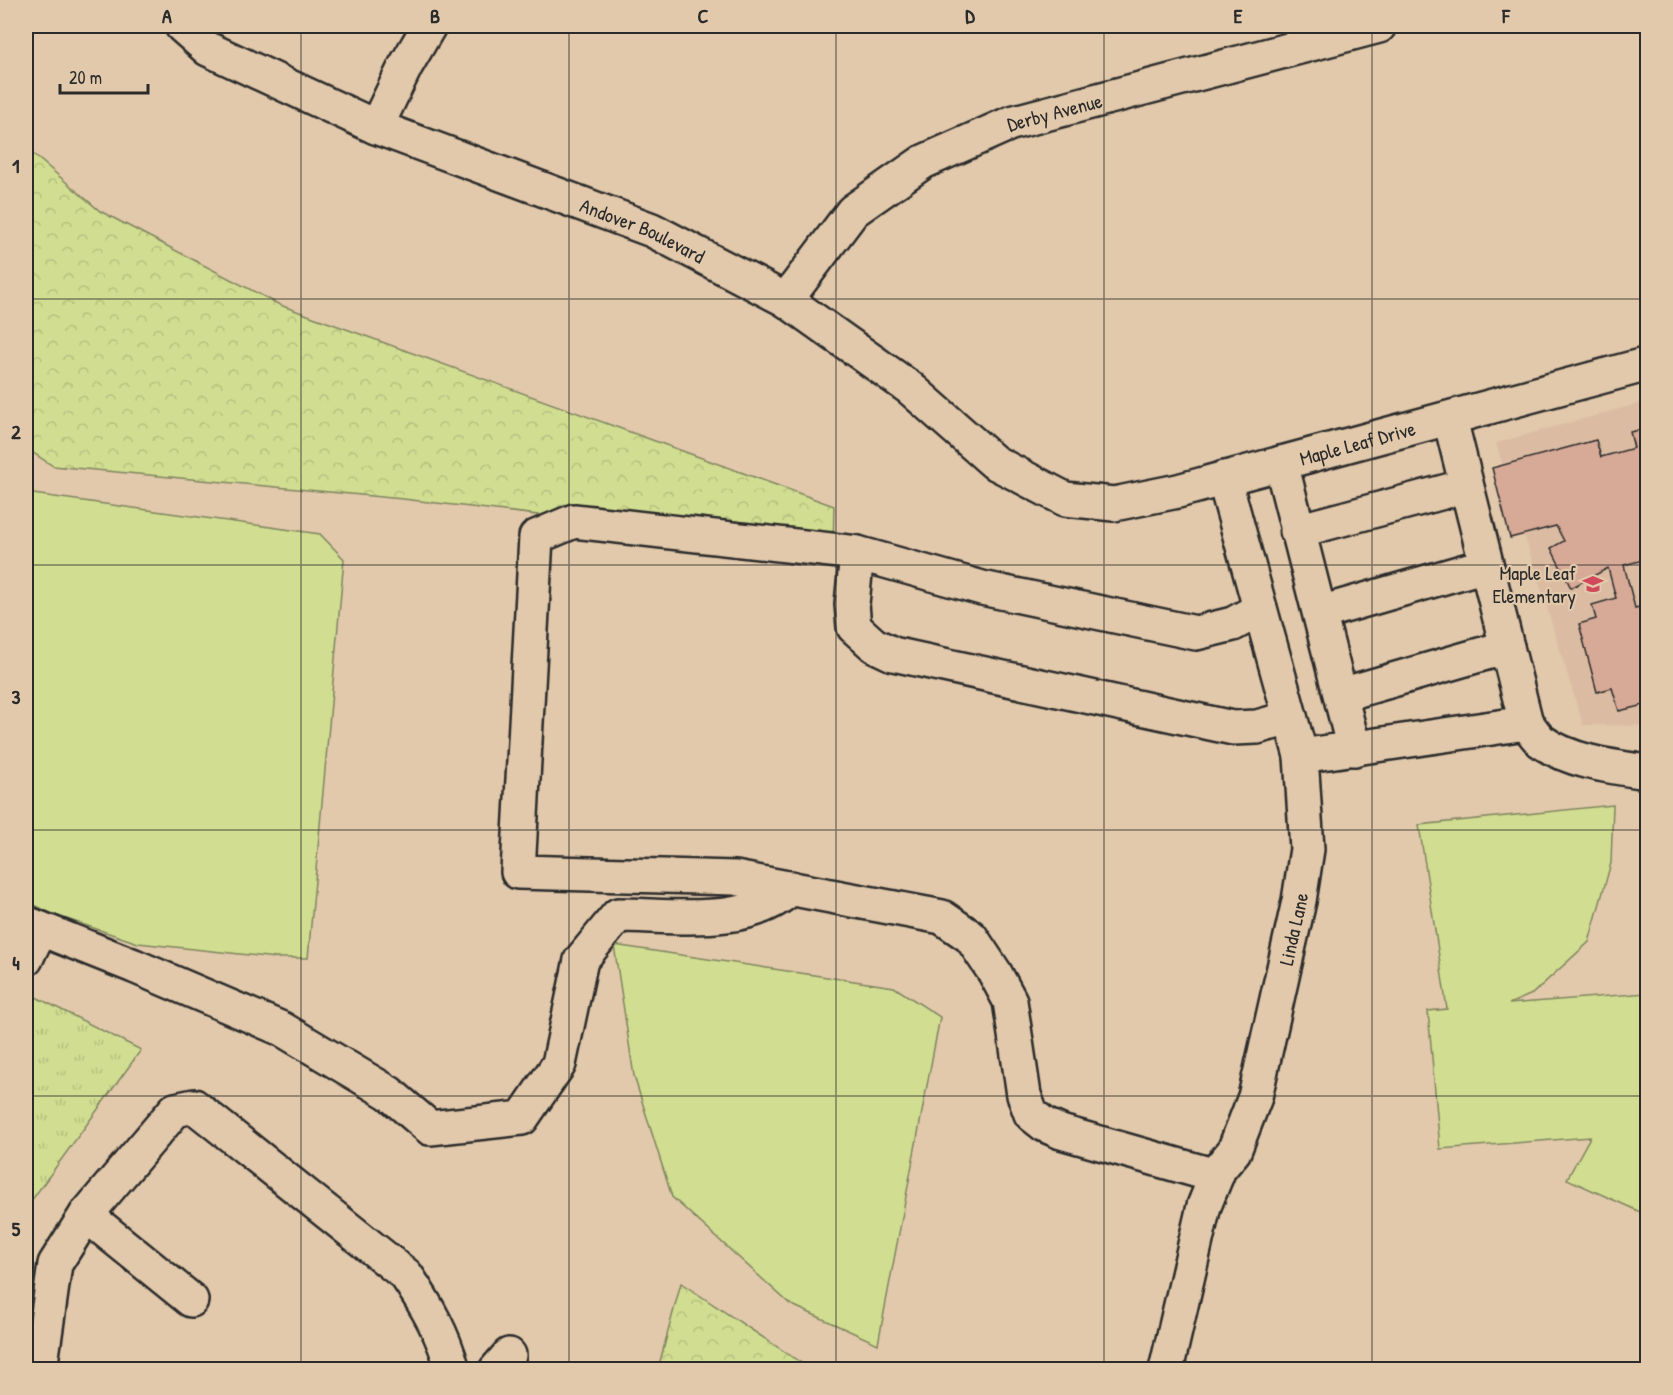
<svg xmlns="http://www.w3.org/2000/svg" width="1673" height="1395" font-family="'Patrick Hand',sans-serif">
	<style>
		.built { fill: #dbbca3 }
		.grass { fill: url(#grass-tufts); stroke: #7e845e; stroke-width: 1.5 }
		.forest { fill: url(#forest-crowns); stroke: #7e845e; stroke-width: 1.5 }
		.green { fill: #d1de91; stroke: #7e845e; stroke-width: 1.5 }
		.building { fill: #d7a997; stroke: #2b2b2b; stroke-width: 1.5 }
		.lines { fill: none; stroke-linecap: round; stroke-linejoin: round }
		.minor-casing { stroke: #2b2b2b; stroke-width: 38 }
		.minor { stroke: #e2c9ab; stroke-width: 33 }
		.grid { fill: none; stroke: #2b2b2b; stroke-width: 1.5; stroke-opacity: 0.55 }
		.labels { text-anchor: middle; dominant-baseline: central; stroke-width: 4.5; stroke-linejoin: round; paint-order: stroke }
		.street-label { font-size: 20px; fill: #2b2b2b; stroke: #e2c9ab }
		.poi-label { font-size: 20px; fill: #2b2b2b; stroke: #e2c9ab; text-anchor: end }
		.neatline { fill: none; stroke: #2b2b2b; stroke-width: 2 }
		.grid-label { font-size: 20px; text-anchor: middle; font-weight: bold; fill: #2b2b2b }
	</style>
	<defs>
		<pattern id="grass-tufts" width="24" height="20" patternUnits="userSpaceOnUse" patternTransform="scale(1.5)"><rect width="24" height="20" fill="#d1de91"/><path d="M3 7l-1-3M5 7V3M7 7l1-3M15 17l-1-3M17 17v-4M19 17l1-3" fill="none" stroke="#b4bf7d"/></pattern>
		<pattern id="forest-crowns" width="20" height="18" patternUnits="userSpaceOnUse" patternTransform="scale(1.5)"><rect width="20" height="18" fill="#d1de91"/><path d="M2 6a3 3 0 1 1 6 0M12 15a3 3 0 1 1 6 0" fill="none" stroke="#b4bf7d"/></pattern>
	</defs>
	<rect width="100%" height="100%" fill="#e2c9ab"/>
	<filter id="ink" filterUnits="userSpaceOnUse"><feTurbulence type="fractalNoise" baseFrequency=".0167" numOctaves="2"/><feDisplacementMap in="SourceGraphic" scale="12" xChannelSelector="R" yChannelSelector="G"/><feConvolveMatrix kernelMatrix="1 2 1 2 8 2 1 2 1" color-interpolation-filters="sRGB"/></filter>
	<g filter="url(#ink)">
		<path class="built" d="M 1647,401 L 1647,726 L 1583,725 L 1496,443 Z"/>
		<path class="grass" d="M 26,992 L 141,1050 L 26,1208 Z"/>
		<path class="forest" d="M 26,148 L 100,211 L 280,305 L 834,506 L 833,550 L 403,499 L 53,466 L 26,448 Z
			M 681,1283 L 803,1364 L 825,1369 L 658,1369 Z"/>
		<path class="green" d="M 26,493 L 320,534 L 344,559 L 308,958 L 276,958 L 138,943 L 55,915 L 26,901 Z
			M 1613,805 L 1611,863 L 1589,942 L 1532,994 L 1509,1004 L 1647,993 L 1647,1215 L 1567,1179 L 1590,1137 L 1440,1149 L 1428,1011 L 1447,1009 L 1419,825 Z
			M 614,945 L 894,987 L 940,1017 L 878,1344 L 790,1304 L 672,1197 L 634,1076 Z"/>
		<path class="building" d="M 1648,428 L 1648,549 L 1641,551 L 1643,560 L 1624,565 L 1635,608 L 1648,605 L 1648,704 L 1619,711 L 1612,688 L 1597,692 L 1579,624 L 1596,619 L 1592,605 L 1616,598 L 1608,568 L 1571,588 L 1551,548 L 1564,541 L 1556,526 L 1510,538 L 1492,468 L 1596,440 L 1601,457 L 1634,448 L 1630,432 Z"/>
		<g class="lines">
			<g class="minor-casing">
				<g id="minor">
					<path id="s1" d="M 182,26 L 208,49 L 376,127 L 652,230 L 786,300 L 910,388 L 994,462 L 1065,499 L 1114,504 L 1178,491 L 1648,364"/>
					<path d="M 376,127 L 405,67 L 429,26"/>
					<path id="s2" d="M 786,300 L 853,211 L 923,162 L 1011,123 L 1379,26"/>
					<path d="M 1450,419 L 1526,723 C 1531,728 1535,736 1541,741 C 1570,762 1613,767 1648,772"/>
					<path d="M 1281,463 L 1354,749"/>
					<path d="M 1297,531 L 1466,486"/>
					<path d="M 857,553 L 574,521 L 536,537 L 518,872 L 735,878 L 942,917 L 971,937 L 995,973 L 1010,1001 L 1024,1095 L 1031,1114 L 1045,1125 L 1061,1132 L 1216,1176"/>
					<path d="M 1260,609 L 1233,624 L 1196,633 L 982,588 L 857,553 L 852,604 L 854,627 L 874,645 L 893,654 L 1233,728 L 1257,727 L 1290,718"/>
					<path d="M 1320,613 L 1486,565"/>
					<path d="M 1341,695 L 1507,647"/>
					<path d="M 1301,756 L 1526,723"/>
					<path d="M 26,923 L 134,966 L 282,1029 L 389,1093 L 430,1128 L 522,1118 L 559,1064 L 581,960 L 618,915 C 672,915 750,928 791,888"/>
					<path d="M 26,959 L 40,929"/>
					<path d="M 86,1215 L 191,1300"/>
					<path d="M 40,1370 L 55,1264 L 86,1215 L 175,1110 L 194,1106 L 406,1275 C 427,1306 443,1334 453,1370"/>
					<path d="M 496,1370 L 509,1355"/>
					<path id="s3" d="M 1166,1370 L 1204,1206 L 1219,1169 L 1234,1151 L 1255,1097 L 1299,901 L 1307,849 L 1301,756 L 1224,478"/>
				</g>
			</g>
			<use href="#minor" class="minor"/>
		</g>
	</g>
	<path class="grid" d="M 301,26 L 301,1370M 569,26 L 569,1370M 836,26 L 836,1370M 1104,26 L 1104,1370M 1372,26 L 1372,1370M 26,299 L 1648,299M 26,565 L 1648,565M 26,830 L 1648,830M 26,1096 L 1648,1096"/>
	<defs>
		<g id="school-bare" transform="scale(1.62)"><path d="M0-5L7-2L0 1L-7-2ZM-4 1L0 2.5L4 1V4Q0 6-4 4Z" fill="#d1495b" stroke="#e2c9ab" stroke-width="2.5" paint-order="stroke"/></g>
	</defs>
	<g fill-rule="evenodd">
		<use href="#school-bare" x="1593" y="584"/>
	</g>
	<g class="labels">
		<g class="street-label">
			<text stroke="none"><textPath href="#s2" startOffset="338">Derby Avenue</textPath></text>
			<text stroke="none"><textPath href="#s1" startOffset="506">Andover Boulevard</textPath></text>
			<text stroke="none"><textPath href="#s1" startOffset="1310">Maple Leaf Drive</textPath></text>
			<text stroke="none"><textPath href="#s3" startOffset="462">Linda Lane</textPath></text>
		</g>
		<g class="poi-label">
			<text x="1576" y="572">Maple Leaf<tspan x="1576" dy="23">Elementary</tspan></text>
		</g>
	</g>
	<rect width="1673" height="1395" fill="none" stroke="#e2c9ab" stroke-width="66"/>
	<path d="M60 84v9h88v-9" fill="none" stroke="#2b2b2b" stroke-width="3"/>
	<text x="69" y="84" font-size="18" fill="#2b2b2b" stroke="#e2c9ab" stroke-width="4.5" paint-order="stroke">20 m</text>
	<rect x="33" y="33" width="1607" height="1329" class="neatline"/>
	<g class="grid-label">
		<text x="167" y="23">A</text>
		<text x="435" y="23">B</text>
		<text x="703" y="23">C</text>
		<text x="970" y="23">D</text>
		<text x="1238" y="23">E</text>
		<text x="1506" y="23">F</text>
		<text x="16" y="173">1</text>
		<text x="16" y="439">2</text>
		<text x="16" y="704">3</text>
		<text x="16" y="970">4</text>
		<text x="16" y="1236">5</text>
	</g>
</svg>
